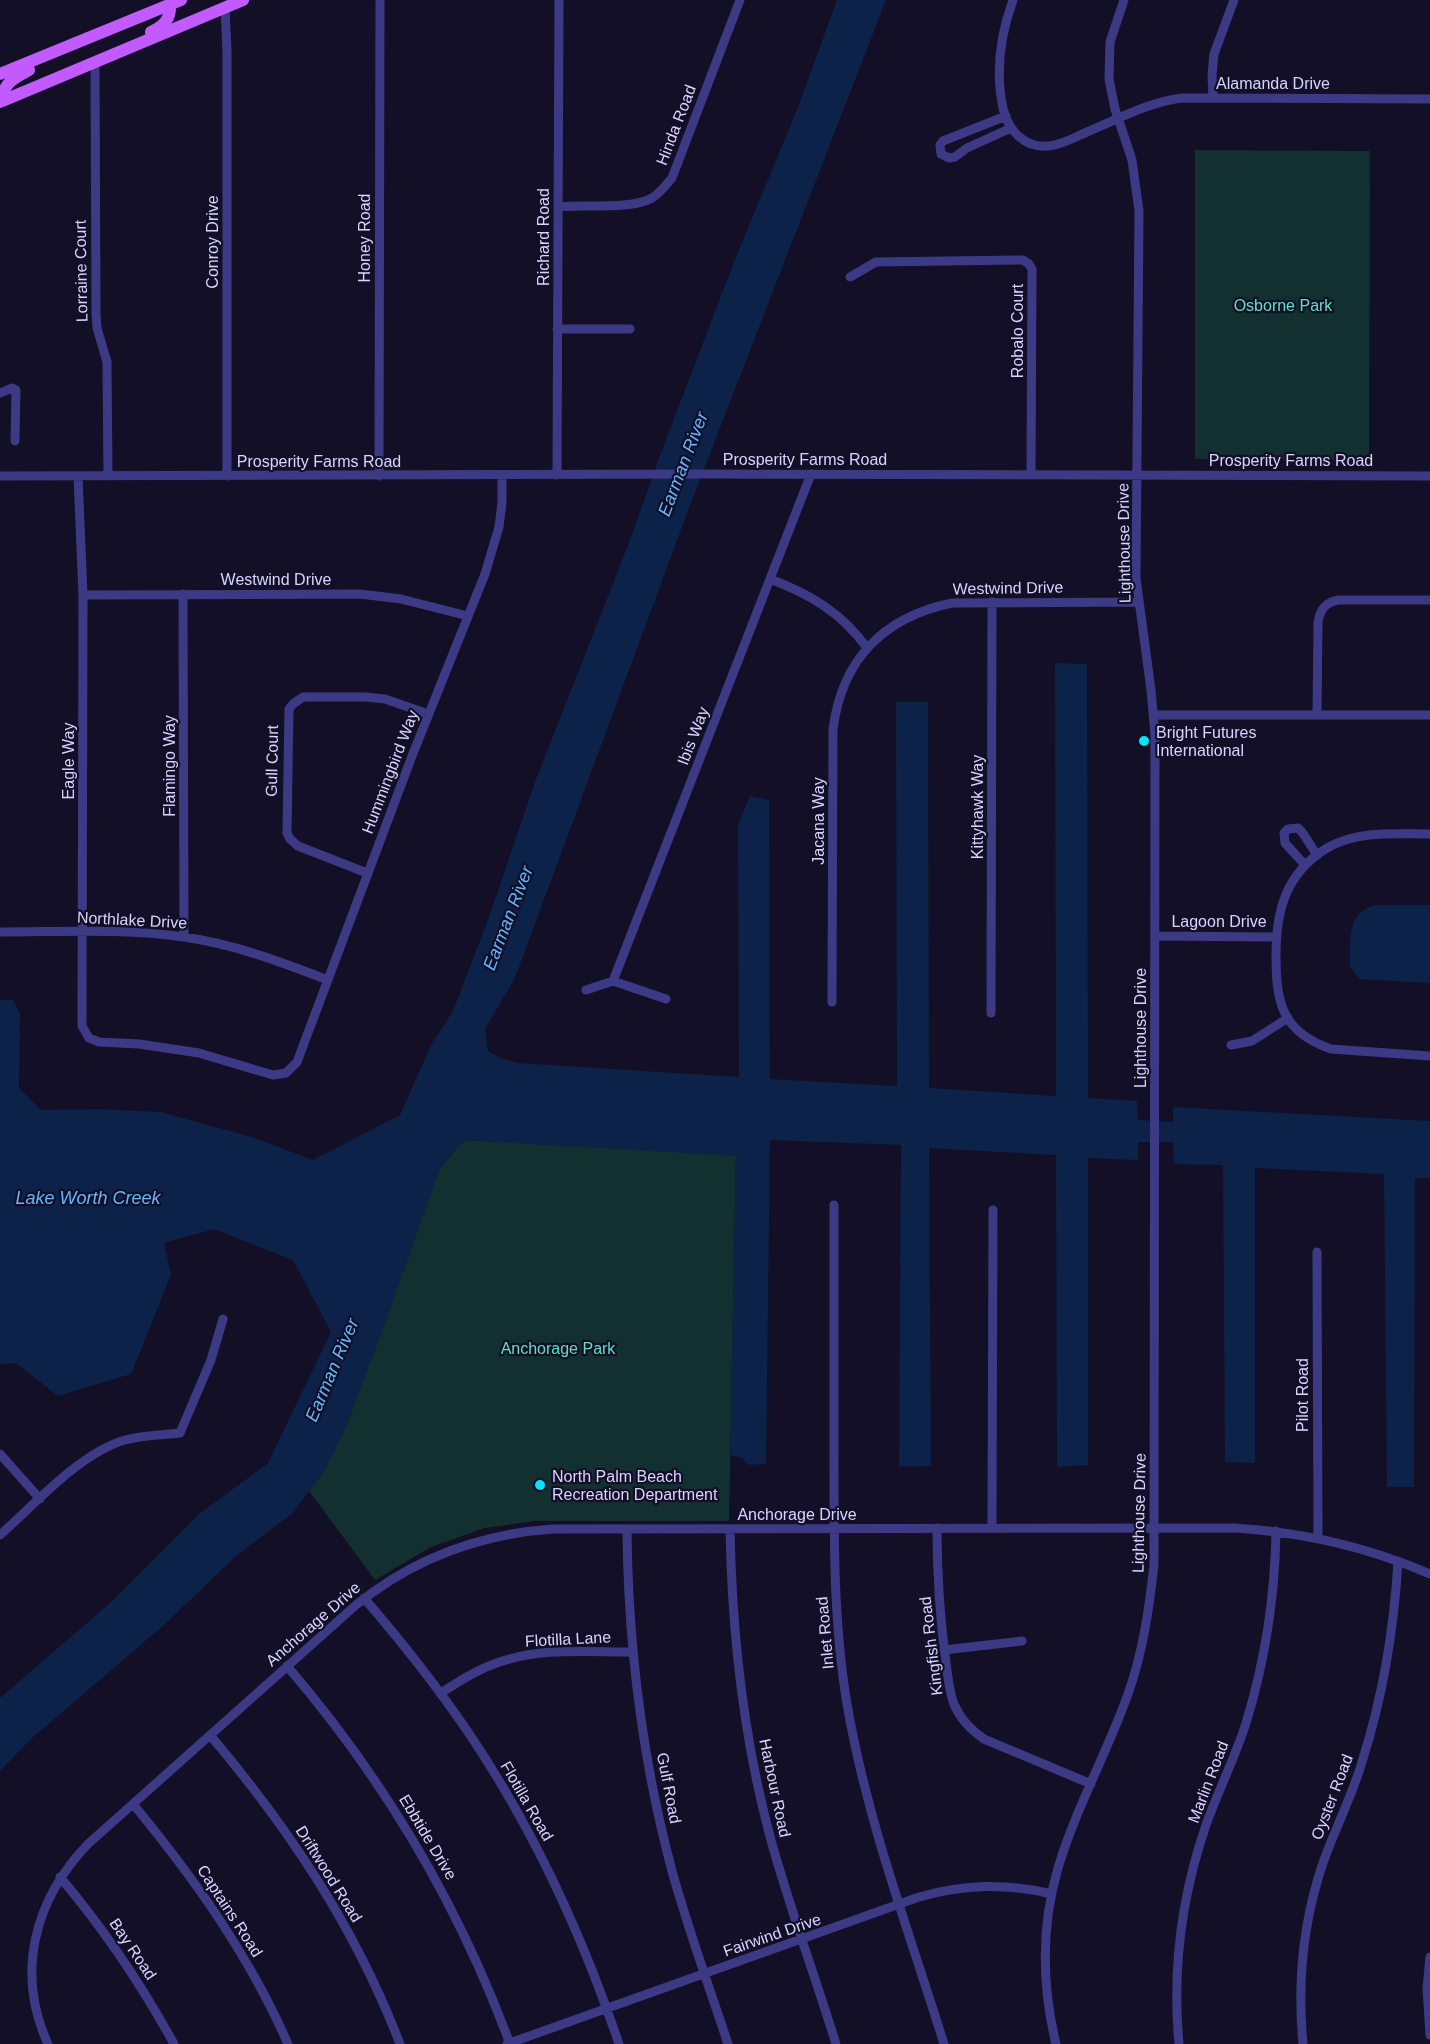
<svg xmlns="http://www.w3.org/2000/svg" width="1430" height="2044" font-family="Helvetica,sans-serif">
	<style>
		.green { fill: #12302f }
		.water { fill: #0c2248 }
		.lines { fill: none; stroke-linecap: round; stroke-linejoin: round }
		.minor { stroke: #3d3a85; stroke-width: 9 }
		.major { stroke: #c25bff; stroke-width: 12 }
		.poi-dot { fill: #00e5ff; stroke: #130f26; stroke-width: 2 }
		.labels { text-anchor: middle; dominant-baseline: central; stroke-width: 4.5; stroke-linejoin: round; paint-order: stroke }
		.street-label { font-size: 16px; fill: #d9d4ff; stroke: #130f26 }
		.park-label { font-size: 16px; fill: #5fe0c0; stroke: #130f26 }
		.poi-label { font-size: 16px; fill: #d9d4ff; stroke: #130f26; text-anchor: start }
		.water-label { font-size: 18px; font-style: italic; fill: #62b6ff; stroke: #130f26 }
	</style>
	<rect width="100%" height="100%" fill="#130f26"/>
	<path class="green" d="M 1195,150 L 1370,151 L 1369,460 L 1195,459 Z
		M 464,1140 L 736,1155 L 729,1521 L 534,1521 L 485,1528 L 431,1547 L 375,1580 L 309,1491 L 327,1466 L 440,1168 Z"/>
	<path class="water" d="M 837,0 L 886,0 L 692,500 L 515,978 L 485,1029 L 488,1051 L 500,1058 L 518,1063 L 739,1077 L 738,824 L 750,796 L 769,800 L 770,1079 L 897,1086 L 896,702 L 928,702 L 929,1088 L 1056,1096 L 1055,663 L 1087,664 L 1088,1098 L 1137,1101 L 1138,1120 L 1173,1122 L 1173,1107 L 1430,1121 L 1430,1178 L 1415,1178 L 1414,1487 L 1387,1487 L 1384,1174 L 1255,1168 L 1255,1463 L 1225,1462 L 1223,1165 L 1174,1164 L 1173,1142 L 1138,1142 L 1138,1160 L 1088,1158 L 1088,1465 L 1057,1467 L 1056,1155 L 929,1148 L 931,1466 L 899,1467 L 901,1145 L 770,1140 L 766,1464 L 749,1465 L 742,1458 L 730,1455 L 736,1156 L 464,1140 L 440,1168 L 383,1329 L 344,1432 L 327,1466 L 294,1512 L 236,1556 L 164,1625 L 31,1739 L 0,1771 L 0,1698 L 110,1603 L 198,1515 L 268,1463 L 331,1332 L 293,1260 L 214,1229 L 164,1243 L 171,1275 L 131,1374 L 58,1396 L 16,1363 L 0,1364 L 0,1000 L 13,1000 L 20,1014 L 19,1088 L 41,1110 L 97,1109 L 161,1112 L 255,1138 L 313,1160 L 400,1115 L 432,1043 L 453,1011 L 489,917 L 535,782 L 630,540 L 662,450 L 734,262 L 798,107 Z
		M 1375,905 L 1430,905 L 1430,983 L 1360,979 L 1350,967 C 1350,942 1346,913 1375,905 Z"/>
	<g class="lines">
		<path class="minor" d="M 1013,0 C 1000,36 995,71 1003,108 C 1008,130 1024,148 1048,146 C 1062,145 1075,137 1087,132 C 1118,119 1149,102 1182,98 L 1430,99
			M 225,8 L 227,52 L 227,476
			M 95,63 L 96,313 L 97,328 L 107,362 L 108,476
			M 1213,98 L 1212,75 L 1214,54 L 1234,0
			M 1006,116 L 943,141 L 940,145 L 941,154 L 949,158 L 955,157 L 967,148 L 1011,128
			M 558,207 C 583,204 631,210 652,198 C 660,193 666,185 672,178 L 740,0
			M 850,277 L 876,262 L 1023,260 L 1029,264 L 1032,269 L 1031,475
			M 557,329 L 630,329
			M 0,393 L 12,388 L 16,390 L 15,441
			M 557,475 L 559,0
			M 0,476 L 714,474 L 1430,476
			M 78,476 L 83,595 L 82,1026 L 89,1038 L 99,1042 L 139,1044 L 199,1053 L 273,1075 L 286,1073 L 297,1062 L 412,756 L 485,574 L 499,527 L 502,503 L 502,475
			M 379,476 L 380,0
			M 770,579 C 810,594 842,613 867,648
			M 183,594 L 184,937
			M 83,595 L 360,594 L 401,599 L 468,616
			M 1154,715 L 1430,715
			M 1317,715 L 1318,622 C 1320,609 1326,602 1339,600 L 1430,600
			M 1430,834 C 1395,834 1358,830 1327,848 C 1286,873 1276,910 1276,955 C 1276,1001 1281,1032 1331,1049 L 1430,1056
			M 1305,865 L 1285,843 L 1284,833 L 1288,829 L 1298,828 L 1302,832 L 1317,855
			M 367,873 L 298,846 L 290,839 L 287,833 L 289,709 L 293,704 L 303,697 L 366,697 L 385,699 L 428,714
			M 0,932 C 61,932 123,928 184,937 C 234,944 281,962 328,980
			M 1155,936 L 1276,937
			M 613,981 L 666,999
			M 586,990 L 613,981 L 811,474
			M 832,1002 L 833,729 C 842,659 884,617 952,603 L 1139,602
			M 991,1013 L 992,602
			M 1231,1045 L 1252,1041 L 1288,1018
			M 834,1205 C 834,1287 834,1368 834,1450 C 834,1535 833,1620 847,1704 C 867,1821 909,1931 944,2044
			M 1317,1252 L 1318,1538
			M 0,1454 L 40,1499
			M 937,1528 C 937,1573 940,1619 946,1663 C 948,1677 949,1692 954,1704 C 960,1719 971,1730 984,1739 L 1091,1784
			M 992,1528 L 993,1210
			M 627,1529 C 628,1644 642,1759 672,1871 C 688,1929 709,1986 728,2044
			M 730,1529 C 732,1634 743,1738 771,1840 C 790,1909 815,1976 836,2044
			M 0,1535 C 35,1504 80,1453 125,1440 C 143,1435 162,1435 180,1433 L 211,1360 L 223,1319
			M 364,1598 C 401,1641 436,1685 468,1732 C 533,1828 582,1934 619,2044
			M 944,1650 L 1022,1641
			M 287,1666 C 385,1780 458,1903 510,2044
			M 441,1693 C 458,1682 475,1671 494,1664 C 538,1647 587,1652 633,1652
			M 210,1735 C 290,1830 355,1927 400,2044
			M 133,1804 C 194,1878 249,1955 288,2044
			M 60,1877 C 104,1929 141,1984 174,2044
			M 1430,1957 L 1427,1988 L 1430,2035
			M 48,2044 C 15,1972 35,1899 88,1844 L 356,1605 C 414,1558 479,1534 553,1529 L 1235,1528 C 1305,1533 1365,1546 1430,1574
			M 507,2044 L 919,1897 C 965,1884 1006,1883 1052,1894
			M 1056,2044 C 1042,1986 1041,1926 1058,1868 C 1076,1808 1107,1753 1128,1694 C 1143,1652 1149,1609 1154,1565 L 1155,735 L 1151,690 L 1136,578 L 1139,211 L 1132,160 L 1115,109 L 1109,79 L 1110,42 L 1124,0
			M 1179,2044 C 1172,1970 1182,1895 1206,1825 C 1218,1791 1235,1758 1246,1723 C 1265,1661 1275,1597 1276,1531
			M 1303,2044 C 1297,1981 1303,1920 1324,1860 C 1336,1827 1352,1796 1362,1762 C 1383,1696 1394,1630 1398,1561"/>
		<path class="major" d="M 151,32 C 164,26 171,19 170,4
			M 0,74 L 181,0
			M 2,101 C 3,83 14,78 29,70
			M 0,102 L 243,0"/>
	</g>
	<g class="poi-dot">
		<circle cx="1144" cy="741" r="6"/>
		<circle cx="540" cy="1485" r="6"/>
	</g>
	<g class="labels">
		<g class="street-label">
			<text x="1273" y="83">Alamanda Drive</text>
			<text transform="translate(676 125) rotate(-69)">Hinda Road</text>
			<text transform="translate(543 237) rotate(-90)">Richard Road</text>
			<text transform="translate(364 238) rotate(-90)">Honey Road</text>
			<text transform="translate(212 242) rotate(-90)">Conroy Drive</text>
			<text transform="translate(81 271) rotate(-91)">Lorraine Court</text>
			<text transform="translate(1017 331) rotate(-90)">Robalo Court</text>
			<text x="805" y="459">Prosperity Farms Road</text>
			<text x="1291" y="460">Prosperity Farms Road</text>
			<text x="319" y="461">Prosperity Farms Road</text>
			<text transform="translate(1124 543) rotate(-91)">Lighthouse Drive</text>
			<text x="276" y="579">Westwind Drive</text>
			<text transform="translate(1008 588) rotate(-1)">Westwind Drive</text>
			<text transform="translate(693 736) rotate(-69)">Ibis Way</text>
			<text transform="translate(68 761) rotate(-90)">Eagle Way</text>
			<text transform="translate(272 761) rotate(-89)">Gull Court</text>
			<text transform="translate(169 766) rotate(-90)">Flamingo Way</text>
			<text transform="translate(390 772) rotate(-69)">Hummingbird Way</text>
			<text transform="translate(977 807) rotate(-90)">Kittyhawk Way</text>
			<text transform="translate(818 821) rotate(-90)">Jacana Way</text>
			<text transform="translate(132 920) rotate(3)">Northlake Drive</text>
			<text x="1219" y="921">Lagoon Drive</text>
			<text transform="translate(1140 1028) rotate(-90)">Lighthouse Drive</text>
			<text transform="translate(1302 1395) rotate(-90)">Pilot Road</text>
			<text transform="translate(1139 1513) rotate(-89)">Lighthouse Drive</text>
			<text x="797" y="1514">Anchorage Drive</text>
			<text transform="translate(313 1624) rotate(-41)">Anchorage Drive</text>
			<text transform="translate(825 1633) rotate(-95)">Inlet Road</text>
			<text transform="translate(568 1639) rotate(-3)">Flotilla Lane</text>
			<text transform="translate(931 1646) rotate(-97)">Kingfish Road</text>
			<text transform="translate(1208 1782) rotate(-69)">Marlin Road</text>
			<text transform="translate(669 1788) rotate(79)">Gulf Road</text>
			<text transform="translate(775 1788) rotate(78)">Harbour Road</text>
			<text transform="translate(1332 1797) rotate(-69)">Oyster Road</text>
			<text transform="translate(527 1801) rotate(60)">Flotilla Road</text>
			<text transform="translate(428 1837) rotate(59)">Ebbtide Drive</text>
			<text transform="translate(329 1874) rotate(58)">Driftwood Road</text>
			<text transform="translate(230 1911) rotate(57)">Captains Road</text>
			<text transform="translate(772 1935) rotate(-19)">Fairwind Drive</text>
			<text transform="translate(133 1949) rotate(56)">Bay Road</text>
		</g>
		<g class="park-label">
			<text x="1283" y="305">Osborne Park</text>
			<text x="558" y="1348">Anchorage Park</text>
		</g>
		<g class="poi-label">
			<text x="1156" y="732">Bright Futures<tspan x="1156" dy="18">International</tspan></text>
			<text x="552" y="1476">North Palm Beach<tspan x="552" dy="18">Recreation Department</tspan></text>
		</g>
		<g class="water-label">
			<text transform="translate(683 464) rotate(-69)">Earman River</text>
			<text transform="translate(508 918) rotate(-69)">Earman River</text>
			<text x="88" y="1198">Lake Worth Creek</text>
			<text transform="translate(332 1370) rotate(-67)">Earman River</text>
		</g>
	</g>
</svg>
